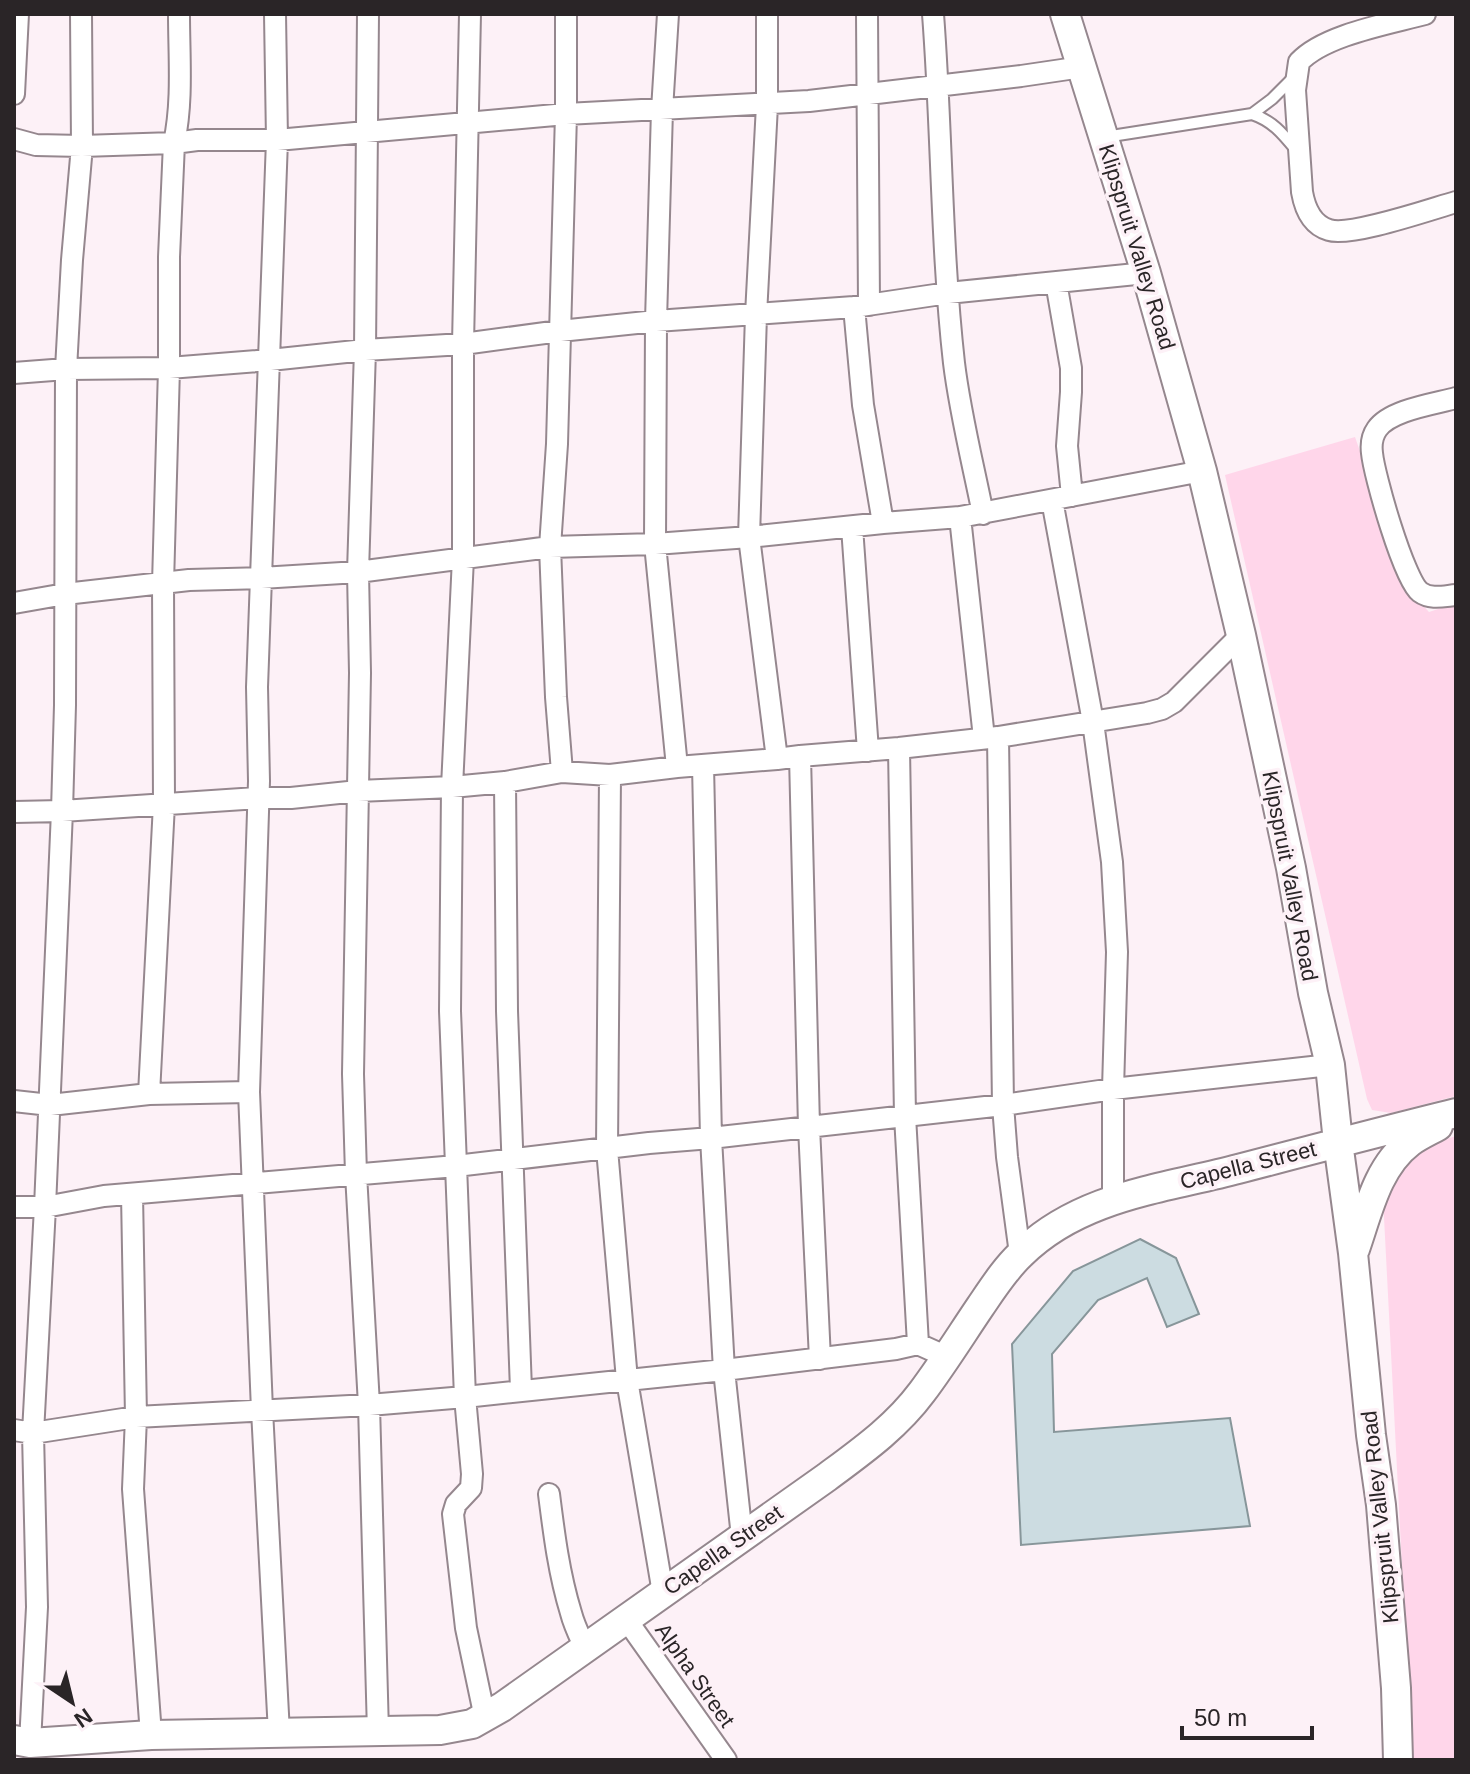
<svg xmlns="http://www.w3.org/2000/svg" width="1470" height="1774" font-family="Arial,sans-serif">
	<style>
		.green { fill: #ffd6ea }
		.building { fill: #ccdce1; stroke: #87969a; stroke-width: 2 }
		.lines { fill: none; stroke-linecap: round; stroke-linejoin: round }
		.lane-casing { stroke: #95878e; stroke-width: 14 }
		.street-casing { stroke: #95878e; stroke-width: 24 }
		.secondary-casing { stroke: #95878e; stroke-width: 32 }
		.lane { stroke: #fff; stroke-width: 10 }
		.street { stroke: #fff; stroke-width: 20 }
		.secondary { stroke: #fff; stroke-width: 28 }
		.labels { text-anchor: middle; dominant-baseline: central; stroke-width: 7; stroke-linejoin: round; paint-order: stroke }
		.street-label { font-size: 22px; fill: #2a2527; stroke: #fdf1f7 }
	</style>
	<rect width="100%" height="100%" fill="#fdf1f7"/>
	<path class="green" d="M 1355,437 L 1408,589 L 1429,612 L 1456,603 L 1456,1096 L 1391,1113 L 1372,1110 L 1367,1099 L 1225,475 Z
		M 1456,1136 L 1456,1760 L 1412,1760 L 1383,1198 L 1397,1165 L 1430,1144 Z"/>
	<path class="building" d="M 1140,1239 L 1176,1258 L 1199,1314 L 1167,1327 L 1147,1278 L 1098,1300 L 1052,1354 L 1054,1432 L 1230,1418 L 1250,1526 L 1021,1545 L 1012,1344 L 1073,1271 Z"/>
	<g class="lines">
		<g class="lane-casing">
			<path id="lane" d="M 1252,114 L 1272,99 L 1293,78
				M 1105,137 L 1252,114 C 1273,121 1283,134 1297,151"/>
		</g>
		<g class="street-casing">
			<path id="street" d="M 275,14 L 277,140 L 257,687 L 259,781 L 249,1092 L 262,1410 L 279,1733
				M 368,14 L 365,350 L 358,572 L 360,673 L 353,1074 L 356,1174 L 369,1405 L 378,1732
				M 470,14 L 463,344 L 463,558 L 452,787 L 450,1011 L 465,1397 L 472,1474 L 471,1488 L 456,1504 L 453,1514 L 466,1628 L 485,1718
				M 668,14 L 662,110 L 656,321 L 655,544 L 677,767
				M 767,14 L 767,105 L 756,315 L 749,537 L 777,759
				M 867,14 L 869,305
				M 933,14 C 942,130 941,247 954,363 C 960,413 973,464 983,514
				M 1425,14 C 1388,24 1324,35 1299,62 L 1295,90 L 1302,192 C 1305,209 1312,225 1329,230 C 1351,237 1431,209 1456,202
				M 14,94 L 18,14
				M 14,139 L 36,145 L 82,146 L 174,143 L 197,140 L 277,140 L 566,114 L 809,101 L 1021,76 L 1082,67
				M 1056,282 L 1071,368 L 1071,392 L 1067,446 L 1072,496
				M 854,307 L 863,405 L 883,523
				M 14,373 L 66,369 L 169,368 L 270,360 L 365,350 L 463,344 L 560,331 L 656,321 L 854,307 L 948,293 L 1146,273
				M 1456,398 C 1434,404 1390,410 1377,429 C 1372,436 1371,445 1372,453 C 1374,475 1404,580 1420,592 C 1431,600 1444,596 1456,595
				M 1052,500 L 1093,722 L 1112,862 L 1117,952 L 1113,1089 L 1113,1199
				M 960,517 L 984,738
				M 852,527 L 868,751
				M 14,603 L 65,594 L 189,580 L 261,578 L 358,572 L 550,547 L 655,544 L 749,537 L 883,523 L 960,517 L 1202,471
				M 998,737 L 1003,1105 L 1007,1157 L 1020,1254
				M 899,748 L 905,1116 L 918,1344 L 947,1357
				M 800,756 L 809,1127 L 820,1359
				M 703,765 L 711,1138 L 724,1370 L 742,1537
				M 562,772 L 556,697 L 550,547 L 557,444 L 566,114 L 566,14
				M 610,775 L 607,1149 L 627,1380 L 663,1593
				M 505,782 L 507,1011 L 521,1390
				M 14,812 L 62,811 L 258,798 L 291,798 L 358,791 L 452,787 L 505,782 L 562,772 L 610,775 L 677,767 L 777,759 L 800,756 L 899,748 L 998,737 L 1147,713 L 1162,709 L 1174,702 L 1241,635
				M 149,1094 L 164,804 L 163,584 L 169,368 L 169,257 L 174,143 C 183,101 179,57 179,14
				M 14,1101 L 50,1105 L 149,1094 L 249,1092
				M 132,1194 L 136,1417 L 133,1489 L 151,1735
				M 14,1207 L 45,1207 L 104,1196 L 456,1166 L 649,1143 L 711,1138 L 1003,1105 L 1113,1089 L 1330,1065
				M 14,1430 L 33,1433 L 136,1417 L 369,1405 L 465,1397 L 724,1370 L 896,1349 L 918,1344
				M 549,1494 C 554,1534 559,1574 571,1613 C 574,1625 580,1637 585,1648
				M 626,1619 L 726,1760
				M 30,1743 L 37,1607 L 33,1433 L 45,1207 L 62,811 L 65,705 L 66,369 L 72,260 L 82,146 L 81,14"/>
		</g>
		<g class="secondary-casing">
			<path id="secondary" d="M 1065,14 L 1146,273 L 1202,471 L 1241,635 L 1291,868 L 1313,993 L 1330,1065 L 1338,1142 L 1353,1253 L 1371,1435 L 1381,1505 L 1396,1688 L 1398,1760
				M 1355,1249 C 1368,1212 1377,1167 1410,1142 C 1418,1136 1429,1131 1438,1126
				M 14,1740 L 30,1743 L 151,1735 L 440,1730 L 472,1724 L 502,1707 L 827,1477 C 862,1451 896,1427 922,1392 C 943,1364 961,1335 980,1307 C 993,1288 1005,1269 1021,1254 C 1080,1196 1162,1189 1238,1169 C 1311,1150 1383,1131 1456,1113"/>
		</g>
		<use href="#lane" class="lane"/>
		<use href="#street" class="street"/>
		<use href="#secondary" class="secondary"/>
	</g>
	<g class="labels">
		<g class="street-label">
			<text transform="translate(1137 247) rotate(73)">Klipspruit Valley Road</text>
			<text transform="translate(1290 876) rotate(79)">Klipspruit Valley Road</text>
			<text transform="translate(1248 1165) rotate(-14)">Capella Street</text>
			<text transform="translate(1380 1517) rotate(-96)">Klipspruit Valley Road</text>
			<text transform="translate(723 1550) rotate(-35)">Capella Street</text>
			<text transform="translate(695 1675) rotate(55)">Alpha Street</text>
		</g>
	</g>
	<rect width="1470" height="1774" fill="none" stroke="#2a2527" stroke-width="32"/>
	<g transform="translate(72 1702) rotate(145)" stroke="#fdf1f7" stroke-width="6" paint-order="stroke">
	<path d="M0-6L14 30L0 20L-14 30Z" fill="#2a2527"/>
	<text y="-12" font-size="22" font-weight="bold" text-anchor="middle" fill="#2a2527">N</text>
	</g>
	<path d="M1182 1726v12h130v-12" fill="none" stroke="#2a2527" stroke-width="4"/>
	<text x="1194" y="1726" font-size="24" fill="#2a2527" stroke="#fdf1f7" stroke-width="6" paint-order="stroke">50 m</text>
</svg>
